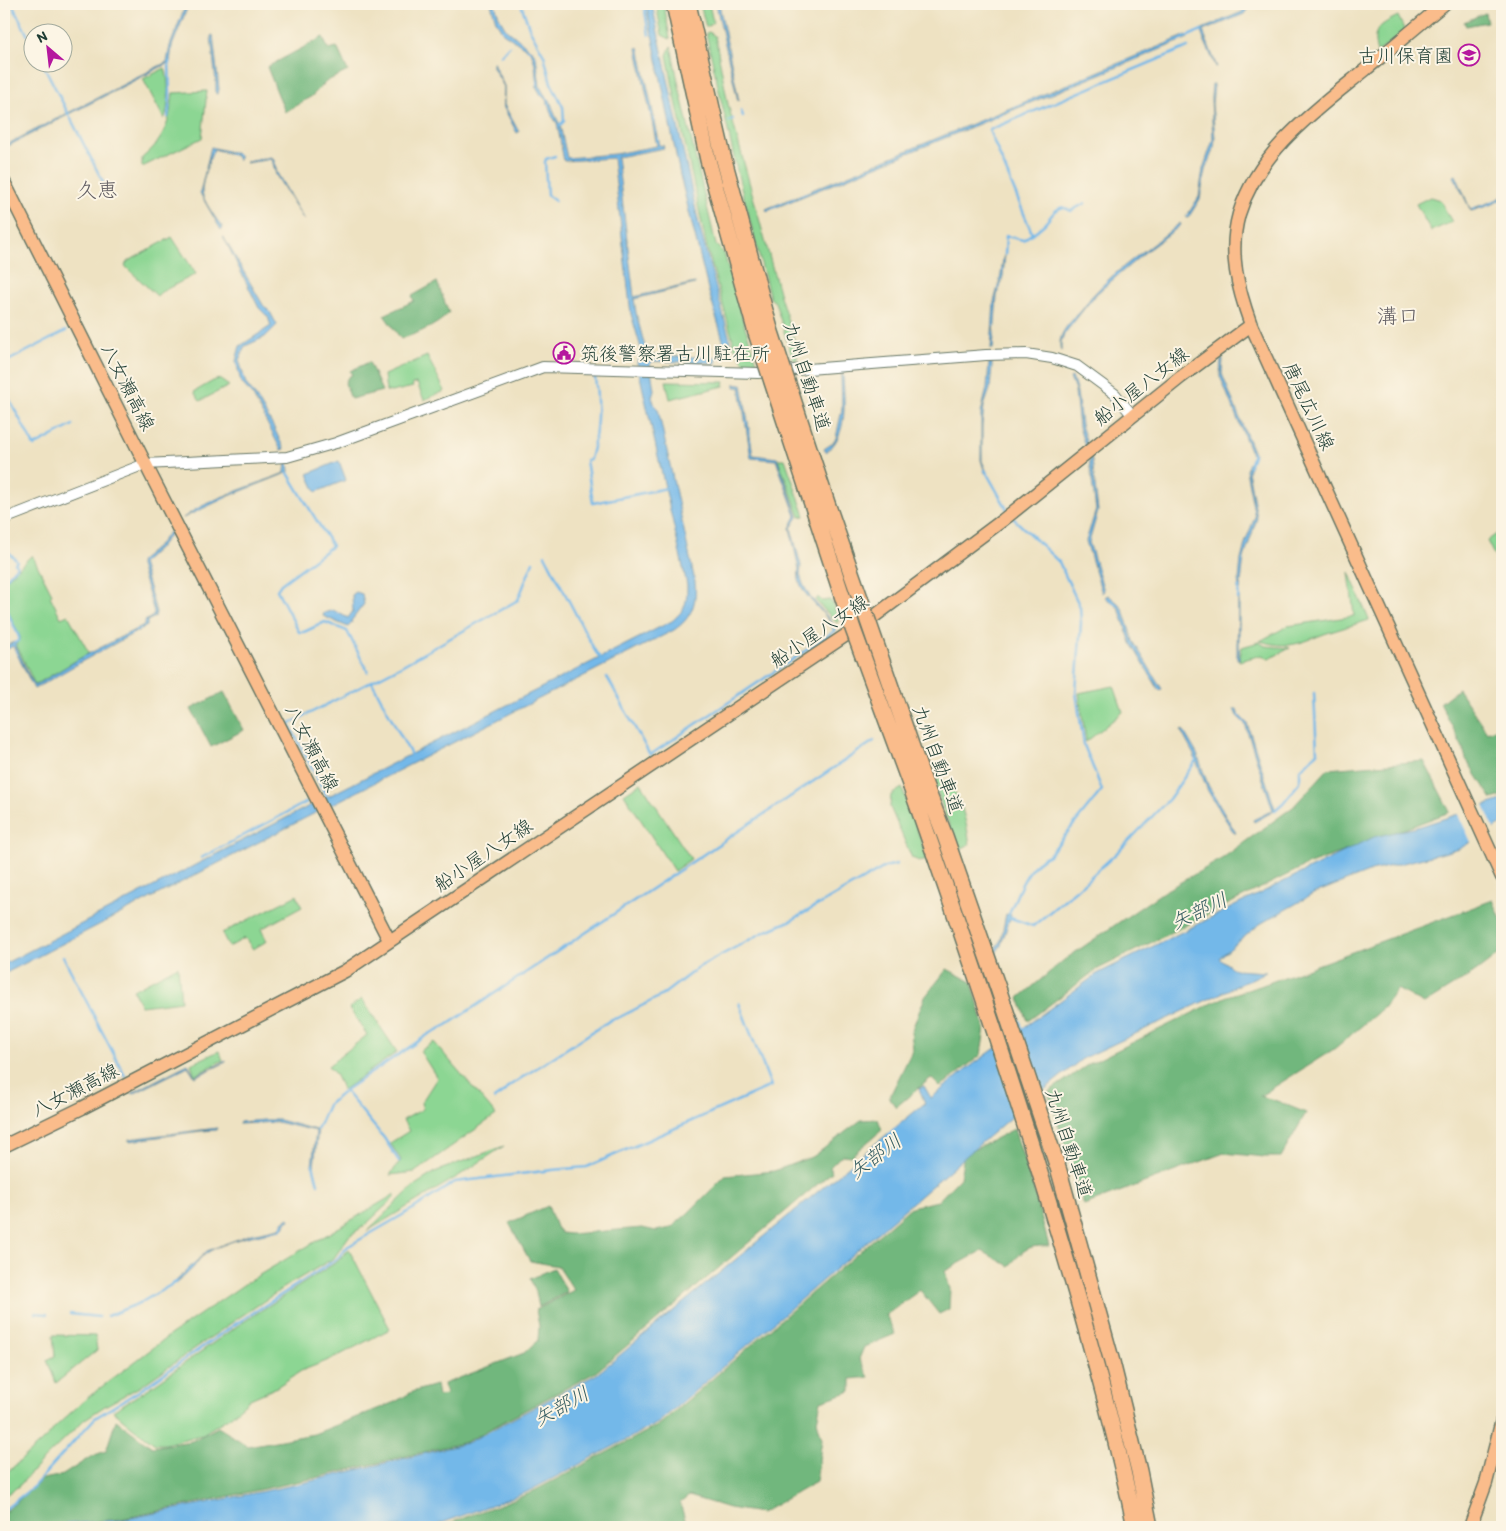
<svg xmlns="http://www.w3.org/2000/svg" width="1506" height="1531" font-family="Itim,'Klee One',sans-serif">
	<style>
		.green { fill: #8cd693; stroke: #568a64 }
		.forest { fill: #71b77d; stroke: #487a58 }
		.water { fill: #73b8e9; stroke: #497a8e }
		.pier { fill: #eee2c2 }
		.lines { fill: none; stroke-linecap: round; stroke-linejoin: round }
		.stream { stroke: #73b8e9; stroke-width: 2.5 }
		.minor-casing { stroke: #677766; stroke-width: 12 }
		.major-casing { stroke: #677766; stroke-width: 15 }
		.highway-casing { stroke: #677766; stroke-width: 18 }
		.minor { stroke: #fff; stroke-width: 10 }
		.major { stroke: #fabc8b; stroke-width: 12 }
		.highway { stroke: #fabc8b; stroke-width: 15 }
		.highway-bridge-casing { stroke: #677766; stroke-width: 18; stroke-linecap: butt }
		.highway-bridge { stroke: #fabc8b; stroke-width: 15 }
		.labels { text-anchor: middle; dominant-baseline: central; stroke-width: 4; stroke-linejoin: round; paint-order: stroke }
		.poi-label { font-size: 19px; fill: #1f3d34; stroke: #fcf5e5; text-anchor: end }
		.street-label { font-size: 19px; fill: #1f3d34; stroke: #fcf5e5 }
		.water-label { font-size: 20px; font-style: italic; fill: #345c61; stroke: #fcf5e5 }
		.quarter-label { font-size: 21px; fill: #635f64; stroke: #fcf5e5 }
	</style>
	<rect width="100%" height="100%" fill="#fcf5e5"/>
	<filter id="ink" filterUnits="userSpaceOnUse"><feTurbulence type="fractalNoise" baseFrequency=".02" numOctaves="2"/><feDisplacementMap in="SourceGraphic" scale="10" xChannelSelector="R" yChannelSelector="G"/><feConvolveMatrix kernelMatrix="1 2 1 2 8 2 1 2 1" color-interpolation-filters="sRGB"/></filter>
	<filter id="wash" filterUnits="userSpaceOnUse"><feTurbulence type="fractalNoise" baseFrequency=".0096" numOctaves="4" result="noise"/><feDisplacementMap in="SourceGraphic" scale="20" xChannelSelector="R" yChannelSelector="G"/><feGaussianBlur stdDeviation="1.12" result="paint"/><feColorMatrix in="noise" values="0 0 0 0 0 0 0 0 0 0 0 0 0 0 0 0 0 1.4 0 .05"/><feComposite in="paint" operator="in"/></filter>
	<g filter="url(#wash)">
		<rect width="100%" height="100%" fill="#eee2c2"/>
		<path class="green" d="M 656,4 L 664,4 L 670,39 L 662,35 Z
			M 700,4 L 709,4 L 713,22 L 709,26 L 706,27 Z
			M 1398,16 L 1405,31 L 1377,53 C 1371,30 1378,26 1398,16 Z
			M 709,32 L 715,36 L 728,104 L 780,296 L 797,349 L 797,360 L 793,360 L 775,302 L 770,298 L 738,175 L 706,33 Z
			M 671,46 L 680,91 L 716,245 L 724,253 L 745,327 L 759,367 L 747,367 L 735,348 L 707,248 L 673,87 L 667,55 Z
			M 165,68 C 169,79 170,109 164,119 L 143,79 Z
			M 207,91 L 202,138 L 142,167 L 142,158 C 166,138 169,123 173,93 Z
			M 1430,197 L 1440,200 L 1452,222 L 1431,231 L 1416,204 Z
			M 172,237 L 196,274 L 161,292 L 157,296 L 125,266 L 127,262 Z
			M 427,356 L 445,391 L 424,400 L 417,383 L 412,384 L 413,387 L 391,392 L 386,391 L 384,375 Z
			M 219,379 L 229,386 L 200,401 L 194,392 L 213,381 Z
			M 666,381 L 725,382 L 724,386 L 670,399 Z
			M 778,459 L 785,459 L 805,516 L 800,517 Z
			M 1502,530 L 1502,561 L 1498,563 L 1487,541 Z
			M 32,555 L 52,594 L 50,596 L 61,618 L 68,615 L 89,653 L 35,685 L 16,644 L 20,640 L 20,637 L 4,602 L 4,582 Z
			M 1349,572 L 1369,620 C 1354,625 1339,629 1324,634 C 1298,644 1289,649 1260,641 L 1288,626 L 1354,616 Z
			M 818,597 L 822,601 L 830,600 L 833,604 L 839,620 L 837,623 L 816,601 Z
			M 1259,642 L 1265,646 L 1290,648 L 1269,659 L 1262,655 L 1239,661 L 1242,647 Z
			M 1114,686 L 1123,712 L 1086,742 L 1079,693 Z
			M 941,778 C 961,789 966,823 970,844 L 958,850 L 933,780 Z
			M 641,783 L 691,859 L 674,871 L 624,794 Z
			M 902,788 L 928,859 L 919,861 L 912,858 L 890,807 L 891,795 Z
			M 297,895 L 302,907 L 261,929 L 267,941 L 253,949 L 245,938 L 229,947 L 222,933 Z
			M 178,966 L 181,1001 L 141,1006 L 133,990 Z
			M 362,999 L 397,1052 L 343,1090 L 335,1074 L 328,1066 L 367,1035 L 349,1008 Z
			M 434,1042 L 496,1115 L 415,1172 L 390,1175 L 401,1160 L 390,1143 L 409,1131 L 403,1120 L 423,1109 L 421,1103 L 437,1078 L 420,1051 Z
			M 219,1051 L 223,1060 L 195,1075 L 191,1064 Z
			M 504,1146 L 460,1175 L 367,1231 L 415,1185 L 437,1171 Z
			M 395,1194 L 394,1198 L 364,1226 L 349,1236 L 334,1258 L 288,1285 L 237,1319 L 141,1386 L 105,1406 L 85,1419 L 41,1462 L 19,1486 L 4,1496 L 4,1473 L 11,1469 L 49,1435 L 55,1427 L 87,1398 L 170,1335 L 246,1283 Z
			M 349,1249 L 390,1329 L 334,1358 L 301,1371 L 275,1388 L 250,1399 L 231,1416 L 201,1435 L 165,1444 L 155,1444 L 131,1426 L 113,1411 L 151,1387 L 237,1326 L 338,1261 Z
			M 53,1335 L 95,1336 L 97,1350 L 56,1383 L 47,1360 L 55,1356 Z"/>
		<path class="forest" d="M 1485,13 L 1487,22 L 1466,26 L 1464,22 Z
			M 323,37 L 328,49 L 337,47 L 348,71 L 327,81 L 312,96 L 285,112 L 267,67 Z
			M 437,282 L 449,313 C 436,327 417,333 401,339 L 384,315 L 414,301 L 412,296 Z
			M 369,362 L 382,391 L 351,399 L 345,383 L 348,377 L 352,375 L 350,371 Z
			M 1458,689 L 1487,732 L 1502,726 L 1502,796 L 1492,799 L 1466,759 L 1463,748 L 1440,703 Z
			M 224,692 L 244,730 L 211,747 L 191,709 Z
			M 1424,761 L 1450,812 L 1307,865 L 1096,970 L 1028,1021 L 1019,998 L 1064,960 L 1163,892 L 1220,860 L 1293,807 L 1328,769 Z
			M 1493,900 L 1502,921 L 1502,952 L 1477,971 L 1424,1004 L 1397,989 L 1383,1008 L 1334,1049 L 1260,1096 L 1277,1101 L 1306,1113 L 1281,1157 L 1265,1157 L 1224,1153 L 1084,1205 L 1048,1092 L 1089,1064 L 1227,996 L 1260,986 Z
			M 947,969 L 972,982 L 985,1028 L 981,1055 L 940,1087 L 931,1078 L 896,1107 L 889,1098 L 913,1049 L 911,1032 L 925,997 Z
			M 878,1119 L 882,1130 L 851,1156 L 842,1155 L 830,1167 L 832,1172 L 596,1372 L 466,1442 L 315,1478 L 121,1519 L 44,1527 L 14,1527 L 4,1524 L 4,1513 L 43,1479 L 63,1475 L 92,1456 L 106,1451 L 116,1420 L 152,1447 L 192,1441 L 218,1427 L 248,1446 L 314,1434 L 395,1402 L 412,1392 L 436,1385 L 438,1396 L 446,1395 L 444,1384 L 524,1353 L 538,1340 L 539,1326 L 536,1310 L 574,1290 L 558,1266 L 530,1261 L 509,1223 L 548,1206 L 556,1227 L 561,1233 L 570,1234 L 642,1228 L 656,1231 L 671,1228 L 687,1214 L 725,1176 L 774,1171 L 814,1156 L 861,1120 Z
			M 1014,1129 L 1033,1187 L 1049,1246 C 1026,1245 1024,1250 1009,1266 L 982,1251 L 945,1271 L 950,1289 L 949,1309 L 939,1314 L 920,1290 L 886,1315 L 895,1334 L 864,1347 L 859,1359 L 869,1377 L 851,1379 L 851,1391 L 821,1401 L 817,1421 L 822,1439 L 816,1482 L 761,1513 L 729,1508 L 689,1496 L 680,1503 L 686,1523 L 675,1527 L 439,1527 L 528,1494 L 659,1425 L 911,1207 L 938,1201 L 960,1178 L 964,1155 Z
			M 554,1268 L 567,1292 L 539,1307 L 536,1292 L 530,1279 Z"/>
		<path class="water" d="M 186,4 L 191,4 L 188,6 L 172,46 L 170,62 L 4,148 L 4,146 L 167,62 L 170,46 Z
			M 491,4 L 495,4 L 499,17 L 506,29 L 531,50 L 536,56 L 540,87 L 544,94 L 550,100 L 555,115 L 560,125 L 567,158 L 615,154 L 657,146 L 637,48 L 639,47 L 660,146 L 663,145 L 664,148 L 617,157 L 634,297 L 695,283 L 695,284 L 634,299 L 636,313 L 647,355 L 717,358 L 716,363 L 654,361 L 650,363 L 654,390 L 652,397 L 655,406 L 658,409 L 695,582 C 697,603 692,618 674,630 L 317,812 L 4,974 L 4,964 L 313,804 L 672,621 C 686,609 687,603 687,585 L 637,363 L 639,355 L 643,355 L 631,314 L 613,158 L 564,161 L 557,123 L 552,116 L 547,100 L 541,95 L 537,88 L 535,64 L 532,54 L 528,50 L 503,33 L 496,21 Z
			M 646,4 L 652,4 L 699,225 L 732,347 L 726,350 L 708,289 L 680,175 Z
			M 716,4 L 719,4 L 739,101 L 738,101 Z
			M 1248,4 L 1251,4 L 1244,14 L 1203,31 L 1217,67 L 1216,67 L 1200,30 L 1242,12 Z
			M 213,35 L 219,89 L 218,94 L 216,94 L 216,82 L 211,36 Z
			M 1187,35 L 1188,38 L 767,211 L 766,209 Z
			M 493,62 L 495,62 L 494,65 L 504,86 L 504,105 L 519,132 L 517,133 L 503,106 L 504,87 L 493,67 Z
			M 1212,84 L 1214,84 L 1212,104 L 1215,138 L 1214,147 L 1205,170 L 1200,199 L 1188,218 L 1186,217 L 1199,197 L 1203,169 L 1213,140 L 1211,98 Z
			M 211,147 L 238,154 L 240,159 L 238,160 L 236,156 L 214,149 C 209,159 202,181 202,191 C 202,200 217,220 223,228 L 221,230 L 200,193 Z
			M 271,157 L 274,160 L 277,173 L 304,220 L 276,175 L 272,159 L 246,163 L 246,162 Z
			M 1456,175 L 1470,209 L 1491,202 L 1502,197 L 1502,199 L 1493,204 L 1471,211 L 1454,176 Z
			M 1180,223 L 1181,225 L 1145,252 L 1096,294 L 1064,334 L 1061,342 L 1061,351 C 1056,334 1070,323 1081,311 C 1086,306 1089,298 1095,293 C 1120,266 1151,247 1180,223 Z
			M 223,236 L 263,305 L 270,312 L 277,325 L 265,337 L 245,346 L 239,360 L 246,384 L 256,397 L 274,428 L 284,449 L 281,450 L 253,396 L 241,382 L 236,361 L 240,346 L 271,326 L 268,317 L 259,308 Z
			M 1005,254 L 1003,276 L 997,296 L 993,349 L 991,349 L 994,302 L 1001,275 L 1003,258 Z
			M 1221,359 L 1223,359 L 1222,374 L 1254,454 L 1252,455 L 1220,376 Z
			M 989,363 L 992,363 L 992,365 L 990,389 L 984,406 L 982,426 L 982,461 L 987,472 L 985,473 L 981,460 L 981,413 L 987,388 Z
			M 841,375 L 843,375 C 844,400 849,435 826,452 L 824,449 L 833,443 L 836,438 L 842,409 Z
			M 1072,377 L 1077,393 L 1081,425 L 1092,460 L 1098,511 L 1089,542 L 1104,591 L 1102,593 L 1086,541 L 1096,510 L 1089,459 L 1079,427 L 1075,391 L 1070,378 Z
			M 735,383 L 737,385 L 742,384 L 753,455 L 777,458 L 798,517 L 791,528 L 801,566 L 800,575 L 803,584 L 810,597 L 831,621 L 836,630 L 835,632 C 832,629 832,625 830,622 C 820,607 794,590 799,569 L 790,528 L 796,516 L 776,460 L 751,458 L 740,387 L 735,387 Z
			M 339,461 L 346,480 L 316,492 L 308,474 Z
			M 286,462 L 288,462 L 289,472 L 229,496 L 183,518 C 209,498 251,487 282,474 L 285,472 Z
			M 1249,463 L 1251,464 L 1248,471 L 1257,518 L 1244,558 L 1240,591 L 1238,590 L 1241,560 L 1246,540 L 1255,517 L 1246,470 Z
			M 169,532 L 171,533 L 159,548 L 142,563 L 156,612 L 155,617 L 147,621 L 147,626 L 79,663 L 34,689 L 13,646 L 4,651 L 4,647 L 14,642 L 28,674 L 35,686 L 77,660 L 144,625 L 145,621 L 153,616 L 154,612 L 139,562 L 157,547 Z
			M 356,592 L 362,594 L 364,604 L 351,621 L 352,623 L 348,627 L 323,616 L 324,613 L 333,610 L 348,618 L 353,611 L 352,595 Z
			M 1108,595 L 1119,604 L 1123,610 L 1133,641 L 1162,689 L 1159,690 L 1131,643 L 1119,608 L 1106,598 L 1105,597 Z
			M 1238,596 L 1239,596 L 1239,659 L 1237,659 Z
			M 1234,709 L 1237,709 L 1238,714 L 1247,723 L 1275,809 L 1274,811 L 1254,822 L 1253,820 L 1273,810 L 1245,724 L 1237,716 Z
			M 1183,730 L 1197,754 L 1208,785 L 1236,833 L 1234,833 L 1208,791 L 1194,755 L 1181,731 Z
			M 1502,800 L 1502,824 L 1459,849 L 1371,871 L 1315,893 L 1260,924 L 1219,958 L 1235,970 L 1266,972 L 1082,1059 L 1011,1117 L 658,1423 L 527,1492 L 431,1527 L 17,1527 L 121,1520 L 299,1484 L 467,1443 L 597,1374 L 925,1103 L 919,1089 L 924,1086 L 931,1098 L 967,1069 L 1097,974 L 1374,837 L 1421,826 Z
			M 1006,914 L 1011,915 L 1001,945 L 996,953 L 1021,1024 L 1019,1025 L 993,952 L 1001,940 Z
			M 226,1061 L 226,1062 L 195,1077 L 188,1066 L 133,1094 L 132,1093 L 188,1064 L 195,1076 Z
			M 264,1120 L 279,1120 L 316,1130 L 318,1128 L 314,1167 L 312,1166 L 316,1131 L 277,1122 L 239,1124 L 240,1122 Z
			M 217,1128 L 216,1130 L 201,1131 L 129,1141 L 129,1139 Z
			M 289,1218 L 290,1220 L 286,1222 L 284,1228 L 281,1230 C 258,1234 221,1241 203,1256 C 199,1259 196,1264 193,1268 C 187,1274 181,1279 175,1284 L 174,1283 L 207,1251 L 251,1234 L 280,1228 L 284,1221 Z"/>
		<path class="pier" d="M 1483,803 L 1495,831 L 1472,844 L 1457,812 Z"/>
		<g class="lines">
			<path class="stream" d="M 12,4 L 32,44
				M 521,4 L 530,30 L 544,55 L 551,83 L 563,107 L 564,121 L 560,125
				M 644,4 L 649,35
				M 1184,38 L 1202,30
				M 501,55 L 509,46
				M 42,62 L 107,190
				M 741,111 L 743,116
				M 168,117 L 170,96 L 169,61
				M 729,121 L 733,119
				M 555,201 L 547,195 L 545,162 L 546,159 L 555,156
				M 1032,233 L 989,130 L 1188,47
				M 1005,255 L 1006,236 L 1023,240 C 1031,234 1042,228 1047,221 C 1053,214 1054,210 1063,207 L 1071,211 L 1085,203
				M 4,363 L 66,331
				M 595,377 C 599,404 598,432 590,459 L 586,460 L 593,503 L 667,488
				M 4,389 L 34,446 L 73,425
				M 1249,466 L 1253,455 L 1252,452
				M 985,470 L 1008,511
				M 288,473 L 332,546 L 281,584 L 277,590 L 299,632 L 304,632 L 325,622 L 347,631 L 368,672
				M 4,547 L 17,561 L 15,563 L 17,566 L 4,581
				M 545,555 L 595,651 L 601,659
				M 1238,599 L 1239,587
				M 4,604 L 19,637 L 19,640 L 15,643
				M 607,677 L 650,755 L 835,631 L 834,630
				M 372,682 L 411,755
				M 328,799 L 289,724 L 401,666 L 518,600 L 533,562
				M 1275,810 L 1283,803 L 1300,782 L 1300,770 L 1317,753 L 1314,693
				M 201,858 L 307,802
				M 1008,917 C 1016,897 1027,863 1049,855 L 1102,790 L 1084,745 L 1076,692 L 1081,623 L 1080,607 L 1059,562 L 1013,518
				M 1008,917 L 1033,926 L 1083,884 L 1121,849 L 1169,799 L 1197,759
				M 63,956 L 125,1076
				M 1020,1022 L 1022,1029
				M 345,1091 L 384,1138 L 399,1161
				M 494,1099 L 504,1092 L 509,1086 L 612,1019 L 618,1018 L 661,996 L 699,967 L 764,932 L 792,920 L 885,867 L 897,864
				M 317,1130 L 328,1105 L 347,1089 L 429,1034 L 447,1025 L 874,741
				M 313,1165 L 318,1184
				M 35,1313 L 47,1314
				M 70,1314 L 99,1317
				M 107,1316 L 140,1303 L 176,1282
				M 4,1510 L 33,1487 L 95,1418 L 139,1391 L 234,1325 L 337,1259 L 347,1247 L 413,1209 L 455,1182 L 552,1170 L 587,1167 L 771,1086 L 739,1003"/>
		</g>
	</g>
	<g filter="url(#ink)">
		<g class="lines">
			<g class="minor-casing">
				<path id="minor" d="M 4,519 L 145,464 L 287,457 L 336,443 L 543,367 L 758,373 L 986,355 L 1026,354 L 1052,358 L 1077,366 L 1115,394 L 1133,416"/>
			</g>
			<g class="major-casing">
				<path id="major" d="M 1444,4 C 1418,25 1392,48 1365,70 C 1317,109 1258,151 1239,214 C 1228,253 1238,289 1251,325 L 1502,877
					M 4,182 L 151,475 L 389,940
					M 4,1146 L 82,1108 L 345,971 L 876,615 L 1003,520 L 1181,377 L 1251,325
					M 1470,1527 L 1486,1483 L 1502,1420"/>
			</g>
			<g class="highway-casing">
				<path id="highway" d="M 674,4 L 708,160 L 756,333
					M 688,4 L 723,156 L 770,329
					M 924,782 L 945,836 L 998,988 L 1059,1171 L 1112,1362 L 1139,1471 L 1150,1527
					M 911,787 C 969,953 1026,1120 1075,1290 C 1097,1368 1119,1447 1135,1527"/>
			</g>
			<use href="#minor" class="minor"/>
			<use href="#major" class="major"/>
			<use href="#highway" class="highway"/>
			<g class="highway-bridge-casing">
				<path id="highway-bridge" d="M 770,329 L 827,503 L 924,782
					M 756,333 L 853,629 L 911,787"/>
			</g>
			<use href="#highway-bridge" class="highway-bridge"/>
		</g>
	</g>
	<defs>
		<g id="school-ring" transform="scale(1.125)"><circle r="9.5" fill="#fcf5e5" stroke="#b5179e" stroke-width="1.5"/><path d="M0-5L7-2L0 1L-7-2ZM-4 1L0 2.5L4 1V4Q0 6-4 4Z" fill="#b5179e"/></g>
		<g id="civic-ring" transform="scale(1.125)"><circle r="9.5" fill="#fcf5e5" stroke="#b5179e" stroke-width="1.5"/><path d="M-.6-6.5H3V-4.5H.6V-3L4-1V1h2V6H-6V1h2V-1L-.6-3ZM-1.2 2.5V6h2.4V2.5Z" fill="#b5179e"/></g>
	</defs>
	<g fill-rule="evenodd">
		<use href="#school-ring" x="1469" y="55"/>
		<use href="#civic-ring" x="564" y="353"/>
	</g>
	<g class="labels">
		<g class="poi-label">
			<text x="1453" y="55">古川保育園</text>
			<text x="580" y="353" text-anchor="start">筑後警察署古川駐在所</text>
		</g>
		<g class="street-label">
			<text transform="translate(807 376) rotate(72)">九州自動車道</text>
			<text transform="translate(1141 386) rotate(-38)">船小屋八女線</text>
			<text transform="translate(128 387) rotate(63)">八女瀬高線</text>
			<text transform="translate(1309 406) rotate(65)">唐尾広川線</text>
			<text transform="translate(819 631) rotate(-34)">船小屋八女線</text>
			<text transform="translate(312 748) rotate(63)">八女瀬高線</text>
			<text transform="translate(938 759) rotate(70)">九州自動車道</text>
			<text transform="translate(483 855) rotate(-34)">船小屋八女線</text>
			<text transform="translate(75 1090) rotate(-27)">八女瀬高線</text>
			<text transform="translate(1069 1143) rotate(72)">九州自動車道</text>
		</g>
		<g class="water-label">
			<text transform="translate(1199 911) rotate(-25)">矢部川</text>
			<text transform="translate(875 1156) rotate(-37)">矢部川</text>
			<text transform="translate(561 1406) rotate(-29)">矢部川</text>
		</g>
		<g class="quarter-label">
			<text x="97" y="189">久恵</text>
			<text x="1398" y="315">溝口</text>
		</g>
	</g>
	<rect width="1506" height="1531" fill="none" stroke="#fcf5e5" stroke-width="20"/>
	<g transform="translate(48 48) rotate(332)"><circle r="24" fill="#fcf5e5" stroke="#a4ab9e"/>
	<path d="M0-4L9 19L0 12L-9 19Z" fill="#b5179e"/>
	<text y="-8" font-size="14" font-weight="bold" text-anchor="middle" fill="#1f3d34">N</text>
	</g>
</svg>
